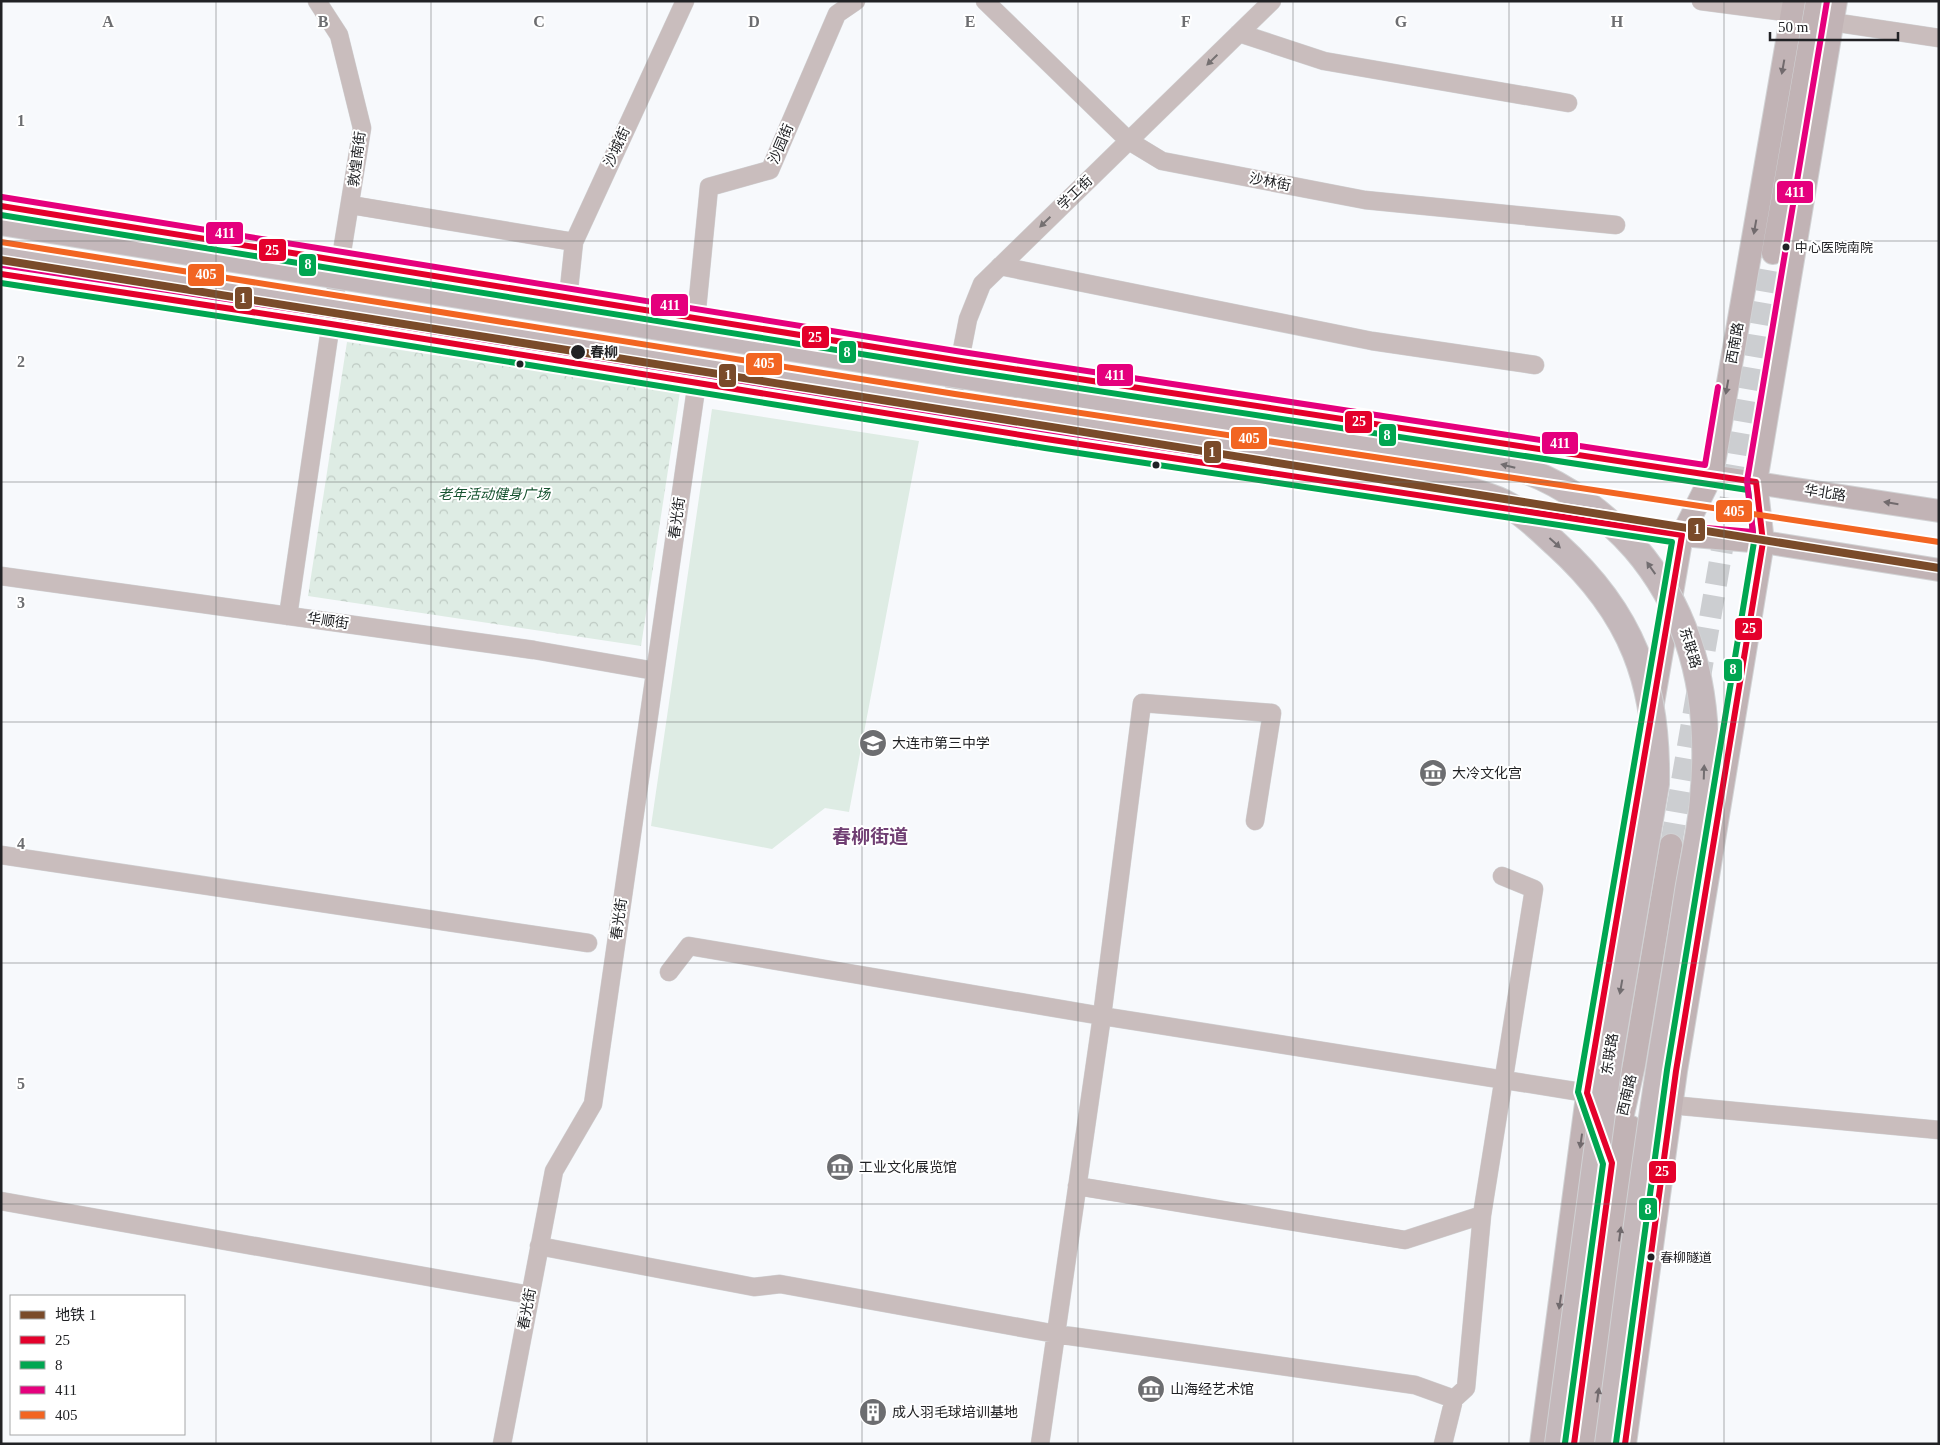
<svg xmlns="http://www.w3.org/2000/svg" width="1940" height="1445" font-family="'Times New Roman','Noto Sans SC',serif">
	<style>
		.grass { fill: #deece4 }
		.park { fill: url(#park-crowns) }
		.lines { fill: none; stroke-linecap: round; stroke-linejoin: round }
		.major-tunnel { stroke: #ccced1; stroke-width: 22; stroke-dasharray: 22 11; stroke-linecap: butt }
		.minor-casing { stroke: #d1d2d4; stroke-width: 19 }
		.major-casing { stroke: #d1d2d4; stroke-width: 24 }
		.minor { stroke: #c9bdbd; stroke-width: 18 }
		.major { stroke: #c1b3b5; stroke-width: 22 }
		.highway-bridge-casing { stroke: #d1d2d4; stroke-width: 28; stroke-linecap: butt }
		.highway-bridge { stroke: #c4b8bb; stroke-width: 26 }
		.bus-1-casing { stroke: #fff; stroke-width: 10 }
		.bus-2-casing { stroke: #fff; stroke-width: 10 }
		.bus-3-casing { stroke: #fff; stroke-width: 10 }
		.bus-4-casing { stroke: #fff; stroke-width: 10 }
		.bus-1 { stroke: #e4002b; stroke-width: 6 }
		.bus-2 { stroke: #00a651; stroke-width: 6 }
		.bus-3 { stroke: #e5007d; stroke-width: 6 }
		.bus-4 { stroke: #f26522; stroke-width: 6 }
		.metro-1-casing { stroke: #fff; stroke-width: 11 }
		.metro-1 { stroke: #7a4b2a; stroke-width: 8 }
		.oneway { fill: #757071 }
		.oneway2 { fill: #716a6d }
		.oneway3 { fill: #726d70 }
		.grid { fill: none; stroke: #6c6d70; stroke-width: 1; stroke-opacity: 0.55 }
		.bus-dot { fill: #212225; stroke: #fff; stroke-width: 2 }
		.labels { text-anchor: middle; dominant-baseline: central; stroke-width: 4; stroke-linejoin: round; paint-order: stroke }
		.bus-label { font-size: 13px; fill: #212225; stroke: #fff; text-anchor: start }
		.street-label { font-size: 14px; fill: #212225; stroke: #fff }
		.stop-label { font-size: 14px; font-weight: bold; fill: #212225; stroke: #fff; text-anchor: start }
		.park-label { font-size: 14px; font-style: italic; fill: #165330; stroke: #fff }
		.poi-label { font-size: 14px; fill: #212225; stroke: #fff; text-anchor: start }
		.district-label { font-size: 19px; font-weight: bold; fill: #703f73; stroke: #fff }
		.grid-label { font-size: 16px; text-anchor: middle; font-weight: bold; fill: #6c6d70; stroke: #fff; stroke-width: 4; stroke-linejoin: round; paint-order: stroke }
		.line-badge { stroke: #fff; stroke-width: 2 }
		.badge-label { font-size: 14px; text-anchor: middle; font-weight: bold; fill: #fff }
	</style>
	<defs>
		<pattern id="park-crowns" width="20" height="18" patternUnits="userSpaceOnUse" patternTransform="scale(1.25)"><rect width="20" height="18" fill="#deece4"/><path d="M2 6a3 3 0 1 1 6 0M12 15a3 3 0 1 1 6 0" fill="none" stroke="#becac3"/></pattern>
	</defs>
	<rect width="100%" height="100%" fill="#f7f9fc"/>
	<path class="grass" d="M 712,409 L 919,441 L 849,812 L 825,808 L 772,849 L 651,826 Z"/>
	<path class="park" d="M 347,342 L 680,392 L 641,646 L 308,596 Z"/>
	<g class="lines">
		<path class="major-tunnel" d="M 1671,845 L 1773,253"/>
		<g class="minor-casing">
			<path id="minor" d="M 985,1 L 1129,141 L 1162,161 L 1365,200 L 1616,225
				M 1701,1 L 1792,13
				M 1832,22 L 1939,38
				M 1239,33 L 1324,61 L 1568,103
				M 351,205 L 574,242
				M 1000,266 L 1372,341 L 1535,365
				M 568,298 L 574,242 L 685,1
				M 696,319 L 709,187 L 770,170 L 837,14 L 856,1
				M 949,416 L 968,319 L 982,284 L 1272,1
				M 1,576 L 534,650 L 655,671
				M 288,616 L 335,295 L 362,128 L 339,35 L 317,1
				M 1,855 L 588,943
				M 669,972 L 689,946 L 1102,1016 L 1587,1093
				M 1671,1105 L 1939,1130
				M 1077,1186 L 1405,1240 L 1482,1215
				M 1,1201 L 530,1295
				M 539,1246 L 754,1287 L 780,1284 L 1056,1334 L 1415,1385 L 1454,1399
				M 502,1444 L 554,1171 L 593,1104 L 697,382
				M 1040,1444 L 1102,1016 L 1142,703 L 1272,713 L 1255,821
				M 1443,1444 L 1454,1399 L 1466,1388 L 1482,1215 L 1534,889 L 1502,876"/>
		</g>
		<g class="major-casing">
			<path id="major" d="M 1,206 L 961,361 L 1939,511
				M 1773,253 L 1817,1
				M 1,274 L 331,324 L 1046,439 L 1682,535 L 1763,542 L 1939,570
				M 1541,1444 L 1592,1058 L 1682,535 L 1712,475 L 1794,1
				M 1574,1444 L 1612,1163 L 1634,1065 L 1671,845
				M 1591,1444 L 1629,1164 L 1631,1127
				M 1625,1444 L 1676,1071 L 1763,542 L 1756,482 L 1836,1"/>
		</g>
		<use href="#minor" class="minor"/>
		<use href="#major" class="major"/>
		<g class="highway-bridge-casing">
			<path id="highway-bridge" d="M 1,222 L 1424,449 C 1458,455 1494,459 1527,471 C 1567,486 1607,516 1635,548 C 1696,619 1712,707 1703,799 C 1701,829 1693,860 1688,891 C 1680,944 1671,998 1662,1052 C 1641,1182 1626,1313 1608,1444
				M 1,255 L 1427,481 C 1454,488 1486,492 1510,506 C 1527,516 1543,532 1557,545 C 1632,613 1658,683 1656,784 L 1609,1061 L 1558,1444"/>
		</g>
		<use href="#highway-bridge" class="highway-bridge"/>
		<g class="bus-1-casing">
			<path id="bus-1" d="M 1,206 L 961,361 L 1756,482 L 1763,542 L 1676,1071 L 1625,1444
				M 1,274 L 331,324 L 1046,439 L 1682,535 L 1587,1093 L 1612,1163 L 1574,1444"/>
		</g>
		<g class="bus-2-casing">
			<path id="bus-2" d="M 1,215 L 960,370 L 1748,490 L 1754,542 L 1667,1070 L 1616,1443
				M 1,283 L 330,333 L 1045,448 L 1672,542 L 1578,1092 L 1603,1164 L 1565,1443"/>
		</g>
		<g class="bus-3-casing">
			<path id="bus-3" d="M 2,197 L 962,352 L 1705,465 L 1718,387
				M 2,265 L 332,315 L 1047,430 L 1683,526 L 1753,532 L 1747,481 L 1827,1"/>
		</g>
		<g class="bus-4-casing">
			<path id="bus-4" d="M 1,242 L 955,394 L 1939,542"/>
		</g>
		<use href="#bus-1" class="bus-1"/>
		<use href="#bus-2" class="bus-2"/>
		<use href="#bus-3" class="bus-3"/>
		<use href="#bus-4" class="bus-4"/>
		<g class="metro-1-casing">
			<path id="metro-1" d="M 1,260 L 1939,568"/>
		</g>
		<use href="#metro-1" class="metro-1"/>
	</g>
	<defs><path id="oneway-solid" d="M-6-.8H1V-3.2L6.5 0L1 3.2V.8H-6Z" transform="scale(1.25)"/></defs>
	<g class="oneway">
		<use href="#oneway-solid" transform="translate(1212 60) rotate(136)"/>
		<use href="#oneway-solid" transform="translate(1045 222) rotate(136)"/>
	</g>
	<g class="oneway2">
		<use href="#oneway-solid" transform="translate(1783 67) rotate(100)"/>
		<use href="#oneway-solid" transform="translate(1755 227) rotate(100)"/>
		<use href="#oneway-solid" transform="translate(1727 387) rotate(100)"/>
		<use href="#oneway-solid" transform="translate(1891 503) rotate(-171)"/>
		<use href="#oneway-solid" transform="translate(1581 1141) rotate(98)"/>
		<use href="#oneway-solid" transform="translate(1620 1234) rotate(-82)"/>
		<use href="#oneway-solid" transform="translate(1560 1302) rotate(98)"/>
		<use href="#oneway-solid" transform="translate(1598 1395) rotate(-82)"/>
	</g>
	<g class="oneway3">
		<use href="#oneway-solid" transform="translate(1508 466) rotate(-166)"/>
		<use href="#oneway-solid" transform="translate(1555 543) rotate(42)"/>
		<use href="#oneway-solid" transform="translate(1651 568) rotate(-125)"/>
		<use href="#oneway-solid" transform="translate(1704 772) rotate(-88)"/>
		<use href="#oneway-solid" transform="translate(1621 987) rotate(100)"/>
	</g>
	<path class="grid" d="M 216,1 L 216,1444M 431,1 L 431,1444M 647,1 L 647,1444M 862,1 L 862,1444M 1078,1 L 1078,1444M 1293,1 L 1293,1444M 1509,1 L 1509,1444M 1724,1 L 1724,1444M 1,241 L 1939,241M 1,482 L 1939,482M 1,722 L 1939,722M 1,963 L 1939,963M 1,1204 L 1939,1204"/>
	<defs>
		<g id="school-disc" transform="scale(1.4375)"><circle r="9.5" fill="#6c6d70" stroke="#fff"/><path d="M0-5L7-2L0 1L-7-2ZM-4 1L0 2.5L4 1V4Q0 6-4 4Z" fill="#fff"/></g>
		<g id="museum-disc" transform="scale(1.4375)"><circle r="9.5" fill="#6c6d70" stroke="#fff"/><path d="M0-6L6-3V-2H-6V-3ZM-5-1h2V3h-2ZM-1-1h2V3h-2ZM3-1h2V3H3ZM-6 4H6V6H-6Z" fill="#fff"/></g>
		<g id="building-disc" transform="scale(1.4375)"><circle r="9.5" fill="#6c6d70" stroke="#fff"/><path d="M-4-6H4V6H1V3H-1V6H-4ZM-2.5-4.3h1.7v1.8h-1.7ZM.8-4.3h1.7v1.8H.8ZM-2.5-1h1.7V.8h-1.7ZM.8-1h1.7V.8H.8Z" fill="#fff"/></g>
	</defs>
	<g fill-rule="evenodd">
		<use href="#school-disc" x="873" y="743"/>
		<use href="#museum-disc" x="1433" y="773"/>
		<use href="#museum-disc" x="840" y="1167"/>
		<use href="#museum-disc" x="1151" y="1389"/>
		<use href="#building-disc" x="873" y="1412"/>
	</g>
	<g class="bus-dot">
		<circle cx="1786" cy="247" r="4.5"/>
		<circle cx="578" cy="352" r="8"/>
		<circle cx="520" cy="364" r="4.5"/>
		<circle cx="1156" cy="465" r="4.5"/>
		<circle cx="1651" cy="1257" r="4.5"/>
	</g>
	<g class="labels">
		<g class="bus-label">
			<text x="1795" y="247">中心医院南院</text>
			<text x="1660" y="1257">春柳隧道</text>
		</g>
		<g class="street-label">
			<text transform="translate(781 144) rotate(-67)">沙园街</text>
			<text transform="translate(617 147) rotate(-65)">沙城街</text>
			<text transform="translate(357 159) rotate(-83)">敦煌南街</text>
			<text transform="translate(1270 182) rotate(11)">沙林街</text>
			<text transform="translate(1075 193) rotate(-44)">学工街</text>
			<text transform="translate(1735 343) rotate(-80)">西南路</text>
			<text transform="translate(1825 493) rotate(9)">华北路</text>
			<text transform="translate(677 518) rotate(-82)">春光街</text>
			<text transform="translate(328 621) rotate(8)">华顺街</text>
			<text transform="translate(1690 648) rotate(73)">东联路</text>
			<text transform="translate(619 919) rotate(-82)">春光街</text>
			<text transform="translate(1610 1054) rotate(-81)">东联路</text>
			<text transform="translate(1627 1095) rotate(-77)">西南路</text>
			<text transform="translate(527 1309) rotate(-79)">春光街</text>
		</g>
		<g class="stop-label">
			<text x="590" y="352">春柳</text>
		</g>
		<g class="park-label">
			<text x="494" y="494">老年活动健身广场</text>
		</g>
		<g class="poi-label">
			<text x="892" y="743">大连市第三中学</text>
			<text x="1452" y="773">大冷文化宫</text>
			<text x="859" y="1167">工业文化展览馆</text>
			<text x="1170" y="1389">山海经艺术馆</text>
			<text x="892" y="1412">成人羽毛球培训基地</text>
		</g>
		<g class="district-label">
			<text x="870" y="836">春柳街道</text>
		</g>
	</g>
	<g class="grid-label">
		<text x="108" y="27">A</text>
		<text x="323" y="27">B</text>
		<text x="539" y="27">C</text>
		<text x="754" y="27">D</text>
		<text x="970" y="27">E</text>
		<text x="1186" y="27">F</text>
		<text x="1401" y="27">G</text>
		<text x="1617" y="27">H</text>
		<text x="21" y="126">1</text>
		<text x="21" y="367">2</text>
		<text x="21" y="608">3</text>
		<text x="21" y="849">4</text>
		<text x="21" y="1089">5</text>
	</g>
	<g class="line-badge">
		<rect x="1776" y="180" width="38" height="24" rx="5" fill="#e5007d"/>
		<rect x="205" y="221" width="39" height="24" rx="5" fill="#e5007d"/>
		<rect x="258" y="238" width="29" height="24" rx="5" fill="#e4002b"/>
		<rect x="298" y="253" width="19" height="24" rx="5" fill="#00a651"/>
		<rect x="187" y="263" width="38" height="24" rx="5" fill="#f26522"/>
		<rect x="234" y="286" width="19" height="24" rx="5" fill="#7a4b2a"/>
		<rect x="650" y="293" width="39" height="24" rx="5" fill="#e5007d"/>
		<rect x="801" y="325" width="29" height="24" rx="5" fill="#e4002b"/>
		<rect x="838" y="340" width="19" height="24" rx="5" fill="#00a651"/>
		<rect x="745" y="352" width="38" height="24" rx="5" fill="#f26522"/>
		<rect x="1096" y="363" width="38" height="24" rx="5" fill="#e5007d"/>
		<rect x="718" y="363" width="19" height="25" rx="5" fill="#7a4b2a"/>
		<rect x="1344" y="410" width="29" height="24" rx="5" fill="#e4002b"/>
		<rect x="1378" y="423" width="19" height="24" rx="5" fill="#00a651"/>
		<rect x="1230" y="426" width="38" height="24" rx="5" fill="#f26522"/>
		<rect x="1541" y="431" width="38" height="24" rx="5" fill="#e5007d"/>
		<rect x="1203" y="440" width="19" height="24" rx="5" fill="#7a4b2a"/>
		<rect x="1715" y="499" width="38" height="24" rx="5" fill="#f26522"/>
		<rect x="1687" y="517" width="19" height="25" rx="5" fill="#7a4b2a"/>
		<rect x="1734" y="617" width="29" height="24" rx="5" fill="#e4002b"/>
		<rect x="1723" y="658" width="20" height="24" rx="5" fill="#00a651"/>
		<rect x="1648" y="1160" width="29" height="24" rx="5" fill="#e4002b"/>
		<rect x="1638" y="1197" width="20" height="24" rx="5" fill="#00a651"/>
	</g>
	<g class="badge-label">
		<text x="1795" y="197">411</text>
		<text x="225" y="238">411</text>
		<text x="272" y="255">25</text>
		<text x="308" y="269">8</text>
		<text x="206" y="279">405</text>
		<text x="243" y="303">1</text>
		<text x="670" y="310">411</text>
		<text x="815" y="342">25</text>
		<text x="847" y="357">8</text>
		<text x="764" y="368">405</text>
		<text x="1115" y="380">411</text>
		<text x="728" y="380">1</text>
		<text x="1359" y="426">25</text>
		<text x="1387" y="440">8</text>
		<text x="1249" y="443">405</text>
		<text x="1560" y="448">411</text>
		<text x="1212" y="457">1</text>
		<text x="1734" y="516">405</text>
		<text x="1697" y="534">1</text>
		<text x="1749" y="633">25</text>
		<text x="1733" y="674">8</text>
		<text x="1662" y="1176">25</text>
		<text x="1648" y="1214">8</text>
	</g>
	<rect width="1940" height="1445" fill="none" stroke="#212225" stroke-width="5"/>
	<rect x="10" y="1295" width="175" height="140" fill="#ffffff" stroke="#a6a7a8"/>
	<rect x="20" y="1311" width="25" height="8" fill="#7a4b2a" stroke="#a6a7a8"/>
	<text x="55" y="1320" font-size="15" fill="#212225">地铁 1</text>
	<rect x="20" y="1336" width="25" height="8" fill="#e4002b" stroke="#a6a7a8"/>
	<text x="55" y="1345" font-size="15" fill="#212225">25</text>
	<rect x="20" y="1361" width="25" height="8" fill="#00a651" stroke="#a6a7a8"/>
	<text x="55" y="1370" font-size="15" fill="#212225">8</text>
	<rect x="20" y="1386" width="25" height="8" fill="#e5007d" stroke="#a6a7a8"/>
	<text x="55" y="1395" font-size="15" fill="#212225">411</text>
	<rect x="20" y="1411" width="25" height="8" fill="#f26522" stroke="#a6a7a8"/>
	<text x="55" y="1420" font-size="15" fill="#212225">405</text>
	<path d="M1770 32v8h128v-8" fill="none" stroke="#212225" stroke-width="2.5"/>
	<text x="1778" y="32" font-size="15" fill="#212225" stroke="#ffffff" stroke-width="4" paint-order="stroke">50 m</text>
</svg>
